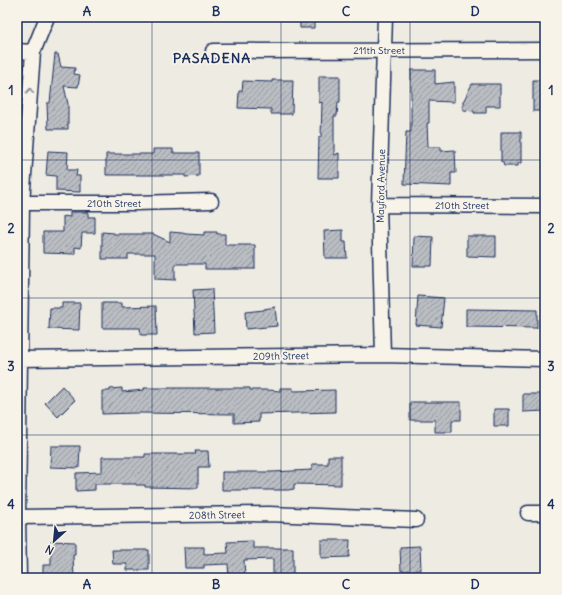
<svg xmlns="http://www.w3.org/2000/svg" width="562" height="595" font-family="Delius,sans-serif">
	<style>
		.building { fill: url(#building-hatch); stroke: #1b2f5e }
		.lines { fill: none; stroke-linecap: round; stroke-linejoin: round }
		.minor-casing { stroke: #1b2f5e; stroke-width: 17 }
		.minor { stroke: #f7f3e8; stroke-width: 14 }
		.oneway { stroke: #8991a3 }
		.grid { fill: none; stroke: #1b2f5e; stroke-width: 1; stroke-opacity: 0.55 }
		.labels { text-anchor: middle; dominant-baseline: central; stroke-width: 3.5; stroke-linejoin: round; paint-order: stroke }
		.street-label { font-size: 10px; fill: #1b2f5e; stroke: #f7f3e8 }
		.district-label { font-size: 14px; font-weight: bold; letter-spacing: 1px; fill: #1b2f5e; stroke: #f7f3e8 }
		.neatline { fill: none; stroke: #1b2f5e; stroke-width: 1.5 }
		.grid-label { font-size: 13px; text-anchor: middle; font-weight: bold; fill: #1b2f5e }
	</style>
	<defs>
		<pattern id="building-hatch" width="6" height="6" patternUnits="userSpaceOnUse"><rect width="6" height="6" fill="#babdc2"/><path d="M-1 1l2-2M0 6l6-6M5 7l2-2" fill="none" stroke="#969aa1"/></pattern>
	</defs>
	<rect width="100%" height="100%" fill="#eeebe2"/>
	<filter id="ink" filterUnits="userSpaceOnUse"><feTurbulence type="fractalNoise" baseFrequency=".025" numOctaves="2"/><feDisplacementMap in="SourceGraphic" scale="8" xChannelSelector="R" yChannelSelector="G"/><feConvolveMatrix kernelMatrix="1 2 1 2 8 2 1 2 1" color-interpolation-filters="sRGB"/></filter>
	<g filter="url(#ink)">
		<path class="building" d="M 300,17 L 314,17 L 314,28 L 300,28 Z
			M 55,54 L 58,54 L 61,67 L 75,68 L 74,74 L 80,75 L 78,87 L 64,86 L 68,104 L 68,129 L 48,129 L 47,103 L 50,103 Z
			M 411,70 L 435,70 L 435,84 L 454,82 L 454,102 L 429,101 L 429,123 L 427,123 L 428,147 L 441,147 L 441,151 L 455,150 L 456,173 L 451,173 L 451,186 L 404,184 L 406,132 L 411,132 Z
			M 319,76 L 340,76 L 340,102 L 338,102 L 337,116 L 334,116 L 334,155 L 339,153 L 339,178 L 318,178 L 319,137 L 321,137 L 322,102 L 319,103 Z
			M 272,80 L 293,80 L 292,114 L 271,114 L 271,109 L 238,108 L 239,91 L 242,91 L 243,81 L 272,82 Z
			M 533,80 L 545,80 L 545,111 L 533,111 Z
			M 472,84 L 500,84 L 500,106 L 486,106 L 486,113 L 474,113 L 474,111 L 463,110 L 463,102 Z
			M 501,132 L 521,132 L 521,163 L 518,163 L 518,166 L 504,166 L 503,163 L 501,162 Z
			M 153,149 L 173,149 L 173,153 L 199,153 L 199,176 L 185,177 L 185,175 L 106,175 L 106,154 L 153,154 Z
			M 48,151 L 68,152 L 67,170 L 77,170 L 76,176 L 80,176 L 80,192 L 56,191 L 56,176 L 46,175 Z
			M 70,212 L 88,212 L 88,217 L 95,217 L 95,233 L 82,233 L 81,248 L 75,247 L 75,254 L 43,253 L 43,232 L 63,232 L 63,216 L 70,217 Z
			M 343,230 L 343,242 L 346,242 L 347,258 L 325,258 L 324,231 Z
			M 102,232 L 114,233 L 114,234 L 153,234 L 170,242 L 170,232 L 182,233 L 186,234 L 204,235 L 204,232 L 217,232 L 217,234 L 225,234 L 225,245 L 255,245 L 255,269 L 205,269 L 205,264 L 175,264 L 175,280 L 155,279 L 155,254 L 128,254 L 128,259 L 102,259 Z
			M 414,236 L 433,237 L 432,266 L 413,266 Z
			M 467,236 L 496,236 L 496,257 L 467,256 Z
			M 212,289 L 214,332 L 195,333 L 193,290 Z
			M 418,296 L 444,298 L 441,327 L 416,325 Z
			M 62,303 L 80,303 L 79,330 L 49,329 L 50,308 L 62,308 Z
			M 102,303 L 122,303 L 122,307 L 156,306 L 157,335 L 141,335 L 140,328 L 102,328 Z
			M 275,307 L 277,326 L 246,329 L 245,312 L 264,310 L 264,309 Z
			M 466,309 L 537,310 L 537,328 L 466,327 Z
			M 62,386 L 75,400 L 58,417 L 45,403 Z
			M 122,388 L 122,392 L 144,390 L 144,388 L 250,388 L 250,390 L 268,390 L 280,391 L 280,388 L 293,388 L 293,391 L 335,390 L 335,412 L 259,414 L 259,422 L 234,423 L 234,414 L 136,413 L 102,414 L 102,391 L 110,391 L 110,389 Z
			M 523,394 L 545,394 L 545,411 L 523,412 Z
			M 410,402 L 461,402 L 461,420 L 452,420 L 452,432 L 435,432 L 435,420 L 410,420 Z
			M 494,409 L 509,409 L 509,426 L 494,426 Z
			M 51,446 L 80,446 L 79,468 L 50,467 Z
			M 195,451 L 208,451 L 209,467 L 198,467 L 198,488 L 145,487 L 145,485 L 136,485 L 136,484 L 95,484 L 95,490 L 76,491 L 76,473 L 102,472 L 102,457 L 145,457 L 145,454 L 196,454 Z
			M 328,456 L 341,456 L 341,485 L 294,484 L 294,489 L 288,490 L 222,490 L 222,472 L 272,472 L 312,470 L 312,464 L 328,464 Z
			M 321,540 L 350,540 L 349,557 L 321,558 Z
			M 51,541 L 75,542 L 75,555 L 73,555 L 74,578 L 43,578 L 43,565 L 51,565 Z
			M 253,541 L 253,548 L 293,548 L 293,578 L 273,578 L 273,559 L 244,560 L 245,578 L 229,578 L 228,564 L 204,565 L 204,568 L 185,568 L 184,547 L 204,547 L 204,554 L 228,553 L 227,542 Z
			M 420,546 L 421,570 L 401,571 L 400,547 Z
			M 112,550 L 149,550 L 149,570 L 127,570 L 127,564 L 113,564 Z"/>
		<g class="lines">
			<g class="minor-casing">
				<path id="minor" d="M 17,51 L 33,52
					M 213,51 L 545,50
					M 17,203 L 135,203 L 211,201
					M 379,205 L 545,206
					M 383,355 L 379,205 L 385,17
					M 17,359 L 383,355 L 545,359
					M 528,513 L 545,513
					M 17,517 L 269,514 L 416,520
					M 19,578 L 18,517 L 22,203 L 33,52 L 47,17"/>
			</g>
			<use href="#minor" class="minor"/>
		</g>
		<defs><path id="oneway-chevron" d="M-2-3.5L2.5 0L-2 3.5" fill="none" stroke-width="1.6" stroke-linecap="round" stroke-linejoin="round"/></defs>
		<use class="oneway" href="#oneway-chevron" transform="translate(30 91) rotate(-86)"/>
	</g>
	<path class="grid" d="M 152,17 L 152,578M 281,17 L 281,578M 410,17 L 410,578M 17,160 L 545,160M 17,298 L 545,298M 17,435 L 545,435"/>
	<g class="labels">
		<g class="street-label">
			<text x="379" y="50">211th Street</text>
			<text transform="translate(381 186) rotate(-89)">Mayford Avenue</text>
			<text x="114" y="203">210th Street</text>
			<text x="462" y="205">210th Street</text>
			<text transform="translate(281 356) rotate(-1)">209th Street</text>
			<text transform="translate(217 515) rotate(-1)">208th Street</text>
		</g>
		<g class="district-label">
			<text x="212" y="58">PASADENA</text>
		</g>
	</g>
	<rect width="562" height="595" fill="none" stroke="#f7f3e8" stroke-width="44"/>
	<g transform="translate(54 541) rotate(207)" stroke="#f7f3e8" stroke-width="3" paint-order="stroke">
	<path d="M0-3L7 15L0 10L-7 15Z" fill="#1b2f5e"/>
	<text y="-6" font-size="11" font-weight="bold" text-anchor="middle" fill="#1b2f5e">N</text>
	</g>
	<rect x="22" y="22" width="518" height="551" class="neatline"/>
	<g class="grid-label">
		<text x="87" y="16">A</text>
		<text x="216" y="16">B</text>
		<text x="346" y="16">C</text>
		<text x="475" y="16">D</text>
		<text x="11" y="95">1</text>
		<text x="551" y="95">1</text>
		<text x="11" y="233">2</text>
		<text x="551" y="233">2</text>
		<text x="11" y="371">3</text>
		<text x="551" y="371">3</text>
		<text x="11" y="509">4</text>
		<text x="551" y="509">4</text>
		<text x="87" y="589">A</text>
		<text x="216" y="589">B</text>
		<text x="346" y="589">C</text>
		<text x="475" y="589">D</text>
	</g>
</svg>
